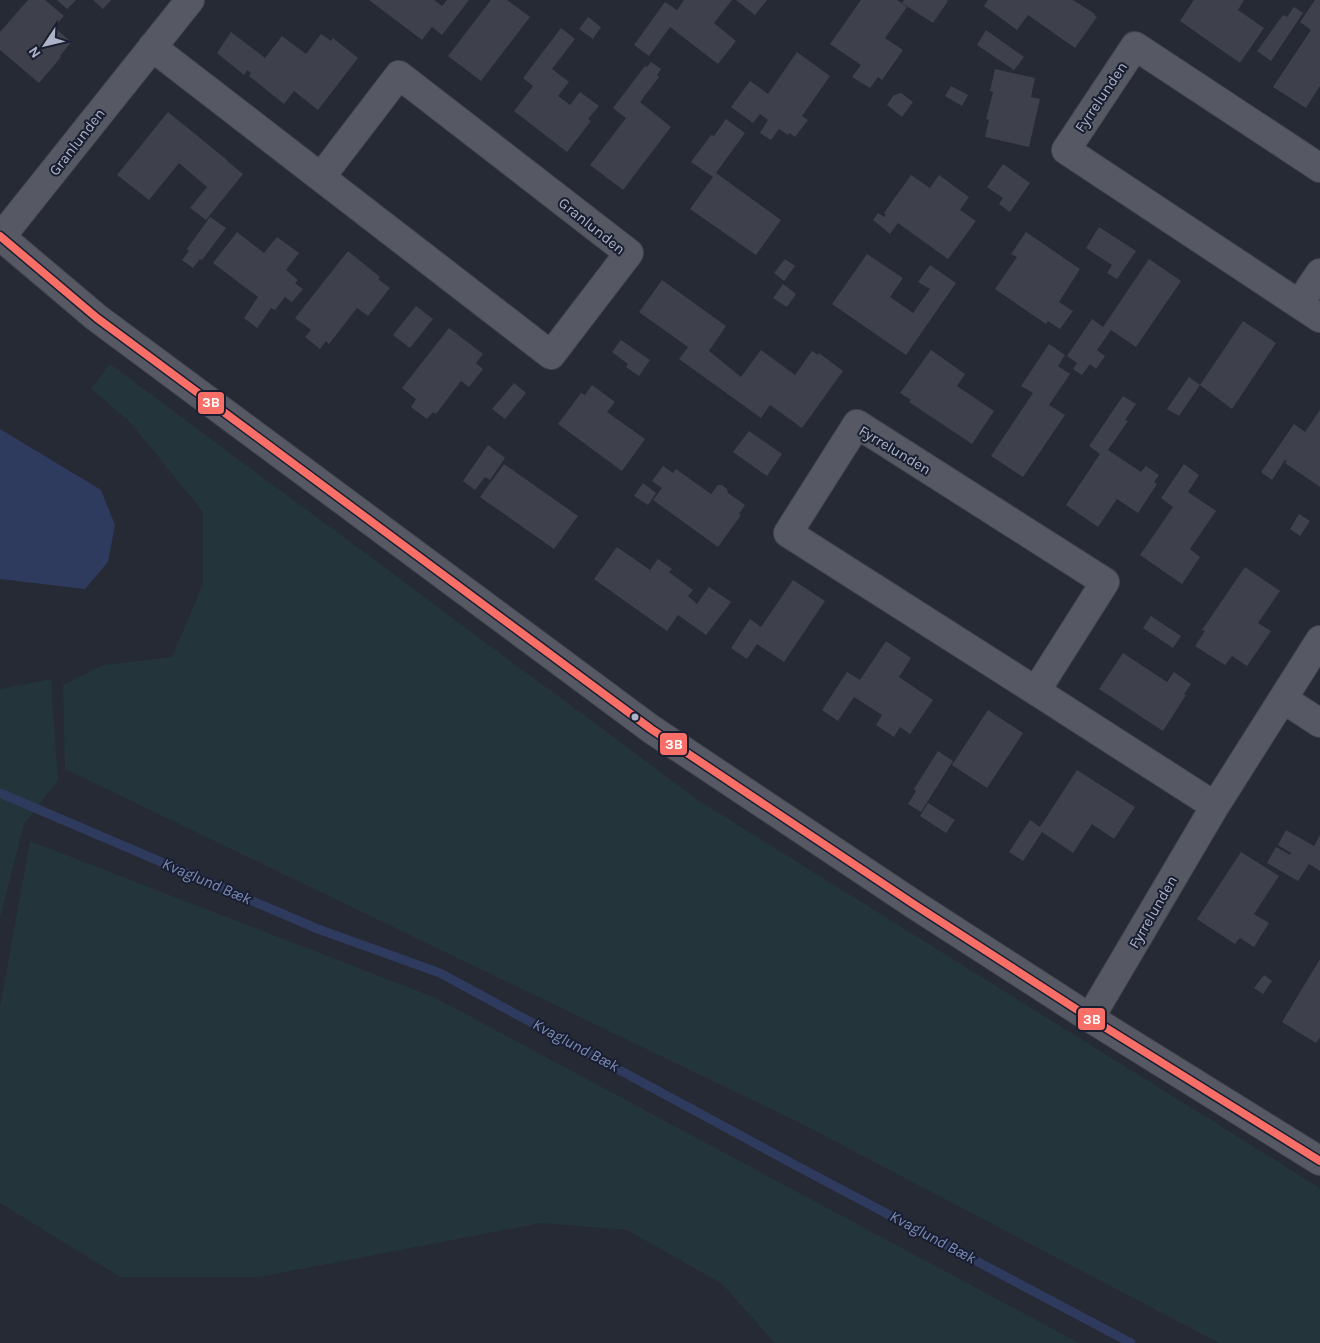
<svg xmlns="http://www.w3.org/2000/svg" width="1320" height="1343" font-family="Karla,sans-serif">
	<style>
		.green { fill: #23343b }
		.water { fill: #2f3b5e }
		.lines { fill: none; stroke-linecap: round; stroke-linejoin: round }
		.stream { stroke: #2f3b5e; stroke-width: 9 }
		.building { fill: #3e414b }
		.minor-casing { stroke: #42454e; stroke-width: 30 }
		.tertiary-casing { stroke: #42454e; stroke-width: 30 }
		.minor { stroke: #565964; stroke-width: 28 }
		.tertiary { stroke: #565964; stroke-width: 28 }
		.bus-1-casing { stroke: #191f30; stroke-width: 11 }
		.bus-1 { stroke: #f96f68; stroke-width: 8 }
		.bus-dot { fill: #aeb4c8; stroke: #191f30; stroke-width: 2 }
		.labels { text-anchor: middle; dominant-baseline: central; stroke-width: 4; stroke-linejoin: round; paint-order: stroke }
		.street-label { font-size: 15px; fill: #aeb4c8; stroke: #191f30 }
		.water-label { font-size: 16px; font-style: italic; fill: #7b8bb7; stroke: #191f30 }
		.line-badge { stroke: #191f30; stroke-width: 2 }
		.badge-label { font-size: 14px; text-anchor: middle; font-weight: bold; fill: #fff }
	</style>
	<rect width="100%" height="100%" fill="#262a35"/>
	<path class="green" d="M 110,364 L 701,802 L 1320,1188 L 1320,1343 L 1219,1343 L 800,1123 L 65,769 L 63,685 L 103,665 L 172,657 L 203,584 L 203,512 L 130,422 L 91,389 Z
		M 51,679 L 58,780 L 24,824 L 0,918 L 0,689 Z
		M 30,841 L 436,998 L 1079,1343 L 775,1343 L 721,1283 L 627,1230 L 542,1223 L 259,1277 L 120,1277 L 0,1203 L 0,1007 Z"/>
	<path class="water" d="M 0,429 L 101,490 L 115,525 L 108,562 L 85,589 L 0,579 Z"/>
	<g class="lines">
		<path class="stream" d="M 0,793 L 318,929 L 440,973 L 795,1165 L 1131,1343"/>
	</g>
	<path class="building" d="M 28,0 L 45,0 L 64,16 L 54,27 L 71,42 L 60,56 L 61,57 L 39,83 L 0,50 L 0,32 Z
		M 57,0 L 76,0 L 67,9 Z
		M 93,0 L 111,0 L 103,9 Z
		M 369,0 L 434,0 L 442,6 L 447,0 L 469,0 L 442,35 L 432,27 L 422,40 Z
		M 491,0 L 507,0 L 530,17 L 481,81 L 448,56 Z
		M 684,0 L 732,0 L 714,23 L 736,41 L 718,64 L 670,27 L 649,56 L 634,45 L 665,2 L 677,10 Z
		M 736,0 L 767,0 L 755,15 Z
		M 861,0 L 897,0 L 907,7 L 885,38 L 903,50 L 882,80 L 878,77 L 870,88 L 852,77 L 861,65 L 830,44 Z
		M 904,0 L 946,0 L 948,1 L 933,23 L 902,3 Z
		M 988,0 L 1073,0 L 1095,14 L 1094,15 L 1097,17 L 1075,48 L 1028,15 L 1017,30 L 984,6 Z
		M 1194,0 L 1244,0 L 1238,10 L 1264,28 L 1240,63 L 1180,21 Z
		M 1315,0 L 1320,0 L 1320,86 L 1306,108 L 1273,87 L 1311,30 L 1300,22 Z
		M 1294,7 L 1303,13 L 1271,61 L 1257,51 L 1283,15 L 1287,17 Z
		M 588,17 L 601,27 L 593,39 L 579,29 Z
		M 561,28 L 575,39 L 552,69 L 569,82 L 558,96 L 570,105 L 580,92 L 599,106 L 588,119 L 591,121 L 567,152 L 514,111 L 533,86 L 523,78 Z
		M 986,30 L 1024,57 L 1014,70 L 977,45 Z
		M 231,32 L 265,58 L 282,36 L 306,54 L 321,34 L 331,41 L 333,38 L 358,58 L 318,110 L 294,91 L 284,104 L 249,76 L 251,73 L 247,70 L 244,75 L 217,53 Z
		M 797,52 L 830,76 L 802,116 L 808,120 L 795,137 L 790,133 L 788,135 L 779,129 L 771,140 L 760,133 L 768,120 L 760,114 L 753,123 L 731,107 L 750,81 L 768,94 Z
		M 651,62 L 661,69 L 657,75 L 659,77 L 640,102 L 671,127 L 623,190 L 590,165 L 626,118 L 613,108 L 645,66 L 647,67 Z
		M 995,69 L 1035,78 L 1031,97 L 1040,99 L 1029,147 L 985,137 L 989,120 L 986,119 L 993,92 L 990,91 Z
		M 951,86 L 968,95 L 962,106 L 945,96 Z
		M 901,93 L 913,102 L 902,117 L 887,105 L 894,95 Z
		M 168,112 L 227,160 L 227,161 L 243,174 L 206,220 L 190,208 L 207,187 L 179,163 L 149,200 L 117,175 Z
		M 726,119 L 745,133 L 716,173 L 781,220 L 756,255 L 690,209 L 713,177 L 691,162 L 711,135 L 714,136 Z
		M 1003,164 L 1030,183 L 1010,212 L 999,204 L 1003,198 L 987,187 Z
		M 911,175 L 930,188 L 939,175 L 969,197 L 960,210 L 976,221 L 948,259 L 898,223 L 890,234 L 873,220 L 878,213 L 884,217 L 886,215 L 884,213 Z
		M 210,217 L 226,228 L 202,260 L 200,259 L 193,268 L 182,260 L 189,251 L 187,249 Z
		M 1099,227 L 1136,251 L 1117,279 L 1107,273 L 1112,265 L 1086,248 Z
		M 237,232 L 264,253 L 277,237 L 299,253 L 286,270 L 298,280 L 295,283 L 303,289 L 292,302 L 285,297 L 275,310 L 271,308 L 257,328 L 244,318 L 258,297 L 213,263 Z
		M 1026,232 L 1080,269 L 1059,302 L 1073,311 L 1060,329 L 1048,321 L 1046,324 L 995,289 L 1017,257 L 1011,254 Z
		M 348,251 L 380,277 L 378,279 L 390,288 L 368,316 L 357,308 L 329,344 L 326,341 L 320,349 L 305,337 L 311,330 L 295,318 Z
		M 867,254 L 903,278 L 890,297 L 913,313 L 930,289 L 918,282 L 930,265 L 956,283 L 906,355 L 832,304 Z
		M 785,259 L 795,266 L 784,281 L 774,273 Z
		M 1149,259 L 1181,281 L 1136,347 L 1111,330 L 1097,350 L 1105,356 L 1096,369 L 1090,364 L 1082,375 L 1073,369 L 1077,363 L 1067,356 L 1092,319 L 1103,327 Z
		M 662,280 L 726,326 L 709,351 L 741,377 L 761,350 L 795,375 L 812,351 L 818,355 L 819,353 L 843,371 L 802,428 L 770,405 L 761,418 L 679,359 L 688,347 L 639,312 Z
		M 783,284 L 796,294 L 787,307 L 773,298 Z
		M 416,306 L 433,319 L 410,348 L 393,335 Z
		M 1243,321 L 1276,343 L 1232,409 L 1200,385 Z
		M 449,328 L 483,354 L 476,363 L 483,369 L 469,387 L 461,381 L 436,414 L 433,412 L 427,419 L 411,407 L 416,399 L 402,388 Z
		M 621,340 L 650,360 L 639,376 L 626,367 L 628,364 L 612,352 Z
		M 1049,344 L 1065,355 L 1058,366 L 1070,374 L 1049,405 L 1065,415 L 1023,477 L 991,456 L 1033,393 L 1021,386 Z
		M 931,350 L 965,374 L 957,386 L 994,411 L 972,444 L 909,402 L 911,400 L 900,393 Z
		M 1189,377 L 1200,385 L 1179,416 L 1167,409 Z
		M 514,383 L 526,393 L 505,419 L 492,409 Z
		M 592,385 L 615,402 L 607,412 L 645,439 L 622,471 L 558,424 L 581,393 L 585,395 Z
		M 1123,396 L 1136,404 L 1125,420 L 1128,421 L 1108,450 L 1141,472 L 1146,466 L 1159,475 L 1154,482 L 1157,484 L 1138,513 L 1117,499 L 1098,527 L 1066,505 L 1100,454 L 1089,446 Z
		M 1320,410 L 1320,487 L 1285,463 L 1287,461 L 1285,460 L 1272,480 L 1261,472 L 1294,424 L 1305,432 Z
		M 749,431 L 782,454 L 767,476 L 733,452 Z
		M 488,445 L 505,458 L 490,480 L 485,477 L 475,490 L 463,481 Z
		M 504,464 L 578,516 L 554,549 L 480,497 Z
		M 1184,464 L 1199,475 L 1188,492 L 1216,511 L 1190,549 L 1200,557 L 1182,584 L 1140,555 L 1173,507 L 1161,498 Z
		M 663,466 L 673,473 L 676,469 L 711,494 L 718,485 L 722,485 L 727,489 L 728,493 L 745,505 L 739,514 L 741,515 L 718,547 L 653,500 L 662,488 L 652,481 Z
		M 643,483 L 656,493 L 648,505 L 634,496 Z
		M 1299,514 L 1310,521 L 1300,536 L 1290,529 Z
		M 617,547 L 650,570 L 658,559 L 672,569 L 669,572 L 693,590 L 688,596 L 697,604 L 709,587 L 731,602 L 706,635 L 678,615 L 667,631 L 594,579 Z
		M 1245,567 L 1280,591 L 1258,623 L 1271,631 L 1247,666 L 1232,656 L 1225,665 L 1195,646 L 1205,631 L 1202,630 Z
		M 793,580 L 825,601 L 784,662 L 757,644 L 747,659 L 731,648 L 750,619 L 761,627 Z
		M 1151,616 L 1181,636 L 1173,648 L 1143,628 Z
		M 886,641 L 911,658 L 899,677 L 933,700 L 910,734 L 900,727 L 894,737 L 876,725 L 882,715 L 854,697 L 838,721 L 822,710 L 847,672 L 860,680 Z
		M 1123,653 L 1167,682 L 1174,672 L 1191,684 L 1184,694 L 1186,695 L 1163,731 L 1099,689 Z
		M 988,710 L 1023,733 L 987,788 L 952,765 Z
		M 938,751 L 953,761 L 921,812 L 908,804 L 916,791 L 914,789 Z
		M 1077,770 L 1135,807 L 1114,839 L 1092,824 L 1073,853 L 1042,832 L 1023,861 L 1009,852 L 1030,820 L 1040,827 Z
		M 928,803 L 955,820 L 946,833 L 920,816 Z
		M 1286,830 L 1314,846 L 1320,835 L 1320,871 L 1309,864 L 1298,881 L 1267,863 L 1276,847 L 1290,855 L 1291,853 L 1278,845 Z
		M 1241,852 L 1279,876 L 1254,914 L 1269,923 L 1254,947 L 1240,938 L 1235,944 L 1197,919 Z
		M 1320,959 L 1320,1037 L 1316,1043 L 1282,1022 Z
		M 1264,975 L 1272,981 L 1263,994 L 1254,988 Z"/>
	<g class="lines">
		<g class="minor-casing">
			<path id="minor" d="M 152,47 L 551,355 L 629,253 L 399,75 L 321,177
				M 1320,168 L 1135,46 L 1066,150 L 1320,318
				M 1,237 L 190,0
				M 1299,304 L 1320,273
				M 1036,691 L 788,533 L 857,424 L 1105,582 L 1036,691 L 1215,806
				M 1283,699 L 1320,723
				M 1090,1018 L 1215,806 L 1320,640"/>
		</g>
		<g class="tertiary-casing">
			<path id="tertiary" d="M 0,236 L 97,318 L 651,729 L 915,905 L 1090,1018 L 1320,1161"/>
		</g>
		<use href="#minor" class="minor"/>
		<use href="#tertiary" class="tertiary"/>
		<g class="bus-1-casing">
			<path id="bus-1" d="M 0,236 L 97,318 L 651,729 L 915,905 L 1090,1018 L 1320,1161"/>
		</g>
		<use href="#bus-1" class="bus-1"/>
	</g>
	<circle class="bus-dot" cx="635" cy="717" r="4.5"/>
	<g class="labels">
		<g class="street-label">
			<text transform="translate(1101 97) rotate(-56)">Fyrrelunden</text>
			<text transform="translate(77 142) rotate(-52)">Granlunden</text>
			<text transform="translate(592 226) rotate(39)">Granlunden</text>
			<text transform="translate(895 450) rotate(31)">Fyrrelunden</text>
			<text transform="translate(1153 912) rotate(-60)">Fyrrelunden</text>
		</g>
		<g class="water-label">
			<text transform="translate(207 881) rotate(23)">Kvaglund Bæk</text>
			<text transform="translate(576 1045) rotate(28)">Kvaglund Bæk</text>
			<text transform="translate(933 1237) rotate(28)">Kvaglund Bæk</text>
		</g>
	</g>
	<g class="line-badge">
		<rect x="197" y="391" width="28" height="24" rx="5" fill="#f96f68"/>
		<rect x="659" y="732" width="29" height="24" rx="5" fill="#f96f68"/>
		<rect x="1077" y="1007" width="29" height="24" rx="5" fill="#f96f68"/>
	</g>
	<g class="badge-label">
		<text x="211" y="407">3B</text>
		<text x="674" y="749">3B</text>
		<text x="1092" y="1024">3B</text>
	</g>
	<g transform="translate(45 45) rotate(235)" stroke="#191f30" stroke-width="4" paint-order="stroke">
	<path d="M0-4L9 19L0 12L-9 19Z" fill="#aeb4c8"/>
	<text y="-8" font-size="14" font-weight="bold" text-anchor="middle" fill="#aeb4c8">N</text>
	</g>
</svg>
